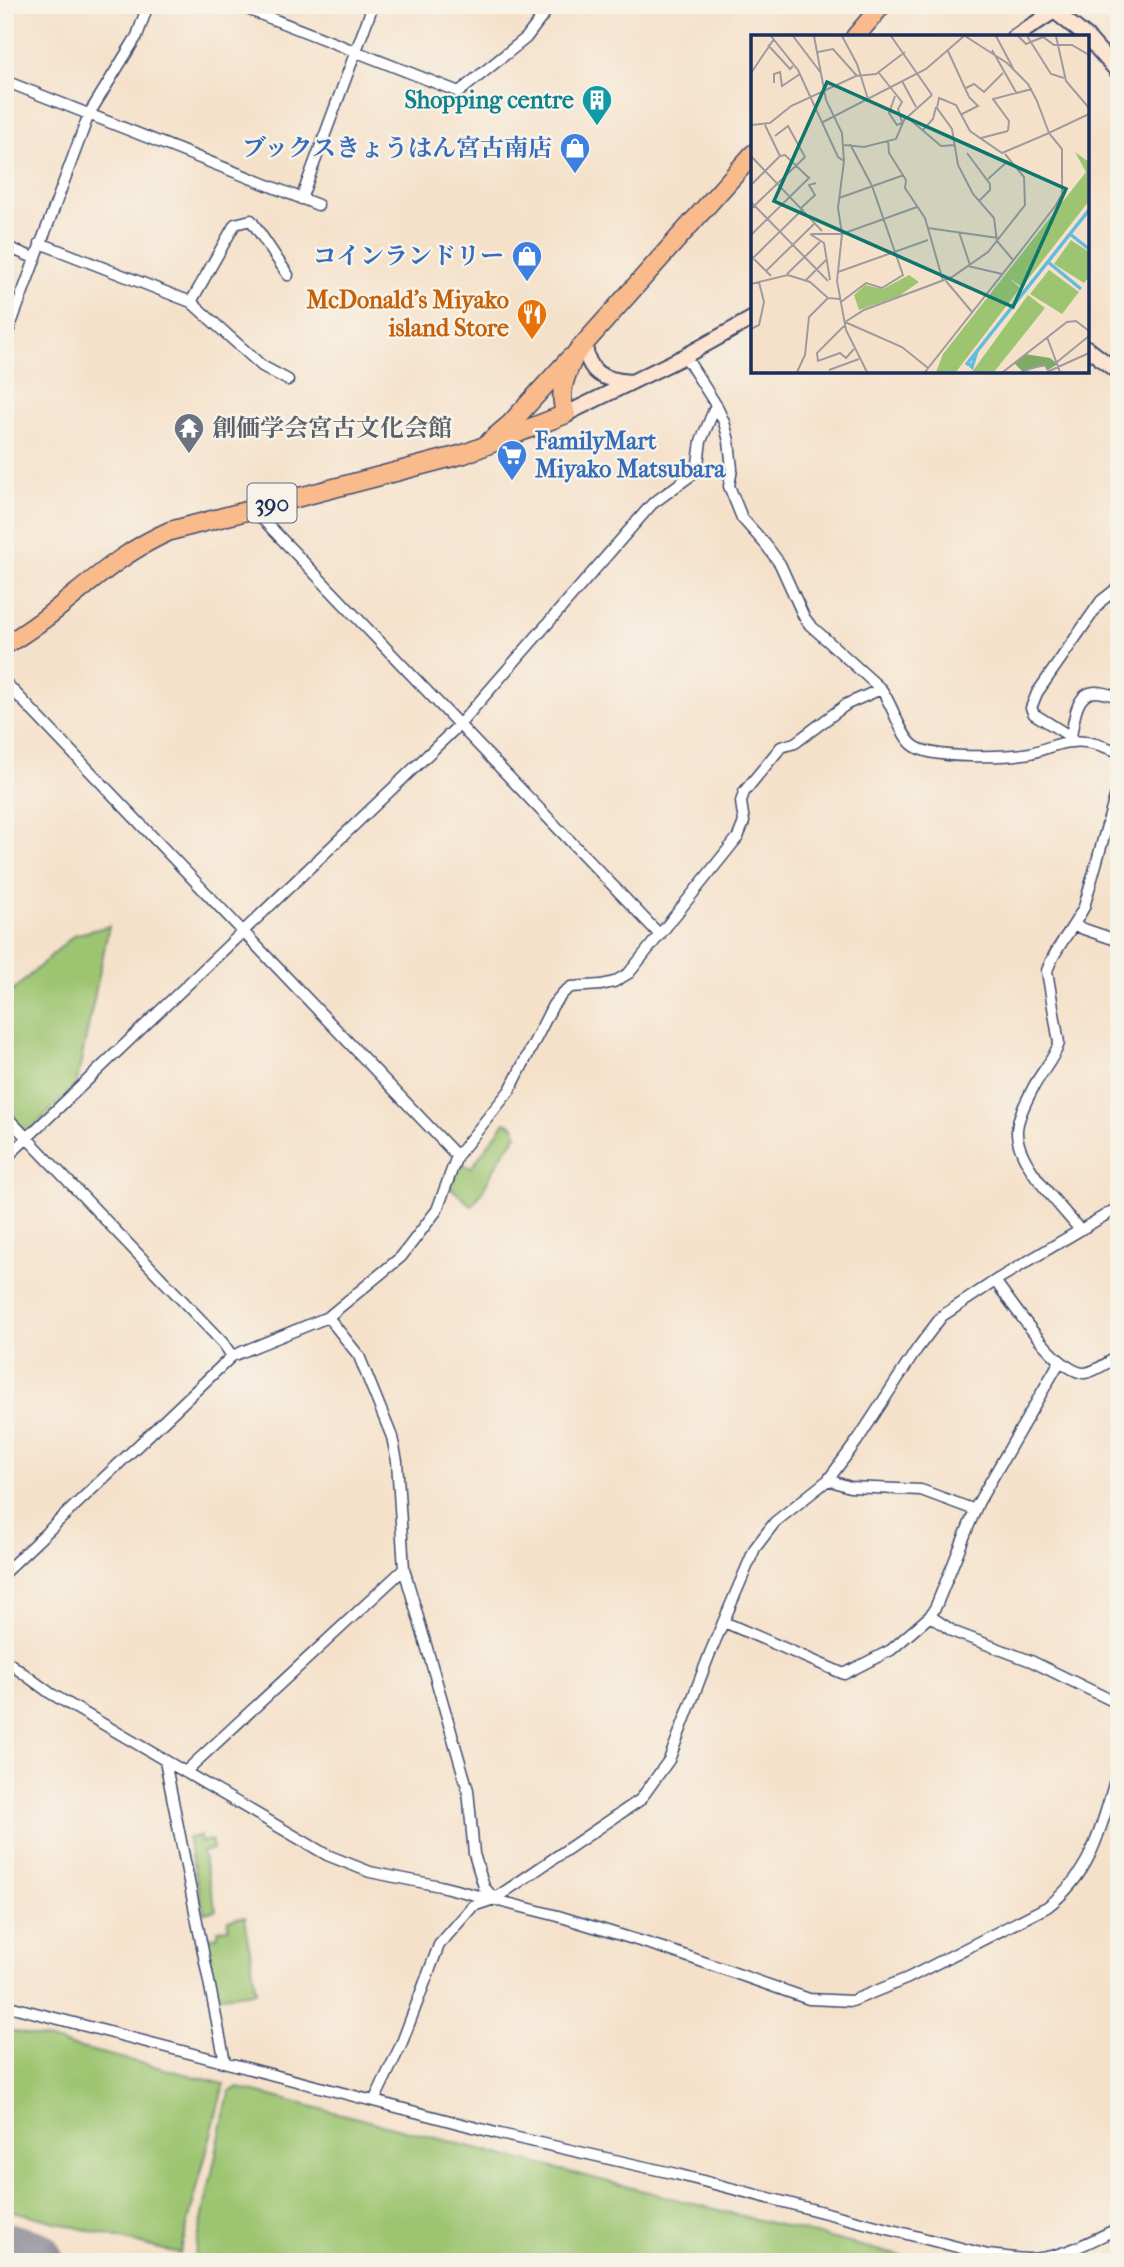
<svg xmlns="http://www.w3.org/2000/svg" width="1124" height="2267" font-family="'IM FELL French Canon','Noto Serif JP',serif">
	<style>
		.green { fill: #9dc571; stroke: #5c7a68; stroke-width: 2 }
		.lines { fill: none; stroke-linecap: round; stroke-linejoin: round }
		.runway { stroke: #888894; stroke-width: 66 }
		.street-casing { stroke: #3c4a6e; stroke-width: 13 }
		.secondary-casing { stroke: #3c4a6e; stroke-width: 18 }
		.highway-casing { stroke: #3c4a6e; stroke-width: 21 }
		.street { stroke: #fff; stroke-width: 10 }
		.secondary { stroke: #fde4d1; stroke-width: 14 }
		.highway { stroke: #fabb8c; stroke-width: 18 }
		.labels { text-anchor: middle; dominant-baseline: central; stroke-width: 5; stroke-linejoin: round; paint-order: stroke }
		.shield { fill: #f7f3e8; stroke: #5d6a87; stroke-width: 2 }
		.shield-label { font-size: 23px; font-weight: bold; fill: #1b2f5e }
		.culture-label { font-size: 24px; font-weight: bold; fill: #0d838f; stroke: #f7f3e8; text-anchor: end }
		.shop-label { font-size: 24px; font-weight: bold; fill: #366cbe; stroke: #f7f3e8; text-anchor: end }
		.food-label { font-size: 24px; font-weight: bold; fill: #c56008; stroke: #f7f3e8; text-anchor: end }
		.worship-label { font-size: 24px; font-weight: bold; fill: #5b616d; stroke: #f7f3e8; text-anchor: start }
		.inset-river { fill: none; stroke: #61bcdf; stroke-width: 3.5 }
		.inset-road { fill: none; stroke: #9e9a9f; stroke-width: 2 }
		.view { fill: #0f766e; fill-opacity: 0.15; stroke: #0f766e; stroke-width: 3.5 }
		.inset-edge { fill: none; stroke: #1b2f5e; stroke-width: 3.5 }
	</style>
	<rect width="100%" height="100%" fill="#f7f3e8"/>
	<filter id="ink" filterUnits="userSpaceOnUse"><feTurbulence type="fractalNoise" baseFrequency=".0143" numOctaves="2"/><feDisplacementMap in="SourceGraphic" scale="14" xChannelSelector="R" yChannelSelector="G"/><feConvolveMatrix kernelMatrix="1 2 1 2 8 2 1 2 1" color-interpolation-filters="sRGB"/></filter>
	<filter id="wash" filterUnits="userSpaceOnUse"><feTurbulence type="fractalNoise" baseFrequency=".00686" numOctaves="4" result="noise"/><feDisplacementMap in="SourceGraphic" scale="28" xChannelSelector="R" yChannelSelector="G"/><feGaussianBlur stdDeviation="1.57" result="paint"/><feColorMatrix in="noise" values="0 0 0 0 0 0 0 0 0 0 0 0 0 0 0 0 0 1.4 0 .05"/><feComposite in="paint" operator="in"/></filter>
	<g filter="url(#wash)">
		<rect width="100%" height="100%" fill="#f5e1ca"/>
		<path class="green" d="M 109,926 L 76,1086 L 27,1134 L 5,1110 L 5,998 L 74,935 Z
			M 505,1122 L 514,1126 L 517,1135 L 503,1153 L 480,1195 L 472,1206 L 450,1187 L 461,1163 L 471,1168 Z
			M 200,1836 L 201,1842 L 211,1840 L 213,1849 L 202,1852 L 216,1910 L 204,1913 L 187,1838 Z
			M 245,1917 L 256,1992 L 215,1997 L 206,1938 L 218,1936 L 218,1930 L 229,1928 L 228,1920 Z
			M 5,2029 L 224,2084 L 180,2254 L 5,2209 Z
			M 237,2088 L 243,2089 L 924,2262 L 207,2262 L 194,2258 L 229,2092 Z"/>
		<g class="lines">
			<path class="runway" d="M 5,2255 L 31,2262"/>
		</g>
	</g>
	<g filter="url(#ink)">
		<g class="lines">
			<g class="street-casing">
				<path id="street" d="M 237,5 L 459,92 L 526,38 L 551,5
					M 5,81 L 318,205
					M 301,199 L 373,5
					M 40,243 L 191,302 L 235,224 L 251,220 L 288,275
					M 5,246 L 34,258
					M 191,302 L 262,366 L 288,380
					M 5,340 L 89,114 L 137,36 L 148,5
					M 685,356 L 716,405 L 724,422 L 729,441 L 732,469 L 729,486 L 742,518 L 766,545 L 780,564 L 804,617 L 810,625 L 881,689 C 893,705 899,733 913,745 C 930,760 1007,757 1030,753 C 1044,750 1058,742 1072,742 C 1089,740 1103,746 1119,752
					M 252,508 L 660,935
					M 5,682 L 457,1156
					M 1071,737 L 1034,714 L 1031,708 L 1037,693 L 1101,601 L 1119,587
					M 1070,741 C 1074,725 1074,693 1095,692 C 1103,692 1112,695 1119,697
					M 1075,926 L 1119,941
					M 5,1115 L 223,1343 L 232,1356
					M 5,1159 L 459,725 L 652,504 L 697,471 L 701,441 L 716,405
					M 1080,1230 C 1061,1206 1015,1162 1017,1130 C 1018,1116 1026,1102 1032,1090 C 1040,1073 1054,1060 1059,1043 L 1047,971 C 1054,949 1073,929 1084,907 L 1119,783
					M 995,1281 C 1012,1303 1057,1373 1085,1373 C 1096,1372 1109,1361 1119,1356
					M 328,1317 L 359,1356 L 392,1437 L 397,1461 L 404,1569 L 468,1790 L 474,1854 L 484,1887 L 494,1899
					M 828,1480 L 850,1487 L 921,1490 L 975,1510
					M 5,1572 L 232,1356 L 328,1317 L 401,1257 L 437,1210 L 457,1156 L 510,1090 L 553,1005 L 564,992 L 571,987 L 601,985 L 614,982 L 629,973 L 738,837 L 744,822 L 741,802 L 744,792 L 781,747 L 795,743 L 847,704 L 881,689
					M 930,1616 L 954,1632 L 1031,1661 L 1119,1704
					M 724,1622 L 844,1674 L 891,1650 L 930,1616 L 936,1606 L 978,1503 L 1060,1361
					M 5,1660 L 50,1693 L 327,1855 L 370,1872 L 440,1886 L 558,1916 L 666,1949 L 809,1999 L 852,2001 L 908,1978 L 1047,1907 C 1095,1871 1102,1822 1119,1767
					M 165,1761 L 225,2062
					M 185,1772 L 404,1569
					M 5,2005 L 500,2134 L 676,2174 L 988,2255 C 1001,2256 1015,2259 1028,2259 C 1060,2259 1090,2241 1119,2228
					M 374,2101 L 401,2045 L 439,1945 L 473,1906 L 494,1899 L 640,1800 L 669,1760 L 710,1653 L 755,1548 L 775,1522 L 828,1480 L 857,1441 L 917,1349 L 942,1316 L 998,1279 L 1119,1207"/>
			</g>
			<g class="secondary-casing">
				<path id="secondary" d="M 1048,6 L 1087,37
					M 1015,37 L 1063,5
					M 1087,37 L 1119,73
					M 585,343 C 587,374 603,380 631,382
					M 1087,348 L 1119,373
					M 566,414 L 685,356 L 753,318"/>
			</g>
			<g class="highway-casing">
				<path id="highway" d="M 855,37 L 882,5
					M 490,441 L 510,424 L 570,358
					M 5,645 C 65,611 105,559 170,531 L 464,454 L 566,414 C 557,392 566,374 576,353 L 753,154"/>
			</g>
			<use href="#street" class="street"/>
			<use href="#secondary" class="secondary"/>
			<use href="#highway" class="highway"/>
		</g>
	</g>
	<defs>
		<g id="building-pin" transform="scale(1.575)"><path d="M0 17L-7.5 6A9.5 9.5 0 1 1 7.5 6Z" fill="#0f9aa8" stroke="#f7f3e8"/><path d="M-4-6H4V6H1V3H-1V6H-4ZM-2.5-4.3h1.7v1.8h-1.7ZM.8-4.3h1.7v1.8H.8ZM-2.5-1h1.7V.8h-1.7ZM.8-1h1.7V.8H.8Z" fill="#fff"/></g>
		<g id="shop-pin" transform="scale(1.575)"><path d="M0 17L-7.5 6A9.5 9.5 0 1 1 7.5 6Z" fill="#3f7fe0" stroke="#f7f3e8"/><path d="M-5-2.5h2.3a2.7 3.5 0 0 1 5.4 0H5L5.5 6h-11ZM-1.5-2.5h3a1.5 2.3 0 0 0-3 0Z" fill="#fff"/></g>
		<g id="restaurant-pin" transform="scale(1.575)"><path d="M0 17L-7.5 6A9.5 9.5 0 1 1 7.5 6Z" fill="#e8710a" stroke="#f7f3e8"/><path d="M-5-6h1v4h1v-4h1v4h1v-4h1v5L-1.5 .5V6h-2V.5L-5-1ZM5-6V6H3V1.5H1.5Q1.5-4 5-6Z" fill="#fff"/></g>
		<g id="temple-pin" transform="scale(1.575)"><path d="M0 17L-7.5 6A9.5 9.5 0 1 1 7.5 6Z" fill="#6b7280" stroke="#f7f3e8"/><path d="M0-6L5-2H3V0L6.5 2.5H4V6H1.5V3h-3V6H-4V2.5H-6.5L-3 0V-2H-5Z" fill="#fff"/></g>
		<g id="supermarket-pin" transform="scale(1.575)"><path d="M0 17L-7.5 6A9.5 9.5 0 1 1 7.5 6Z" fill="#3f7fe0" stroke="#f7f3e8"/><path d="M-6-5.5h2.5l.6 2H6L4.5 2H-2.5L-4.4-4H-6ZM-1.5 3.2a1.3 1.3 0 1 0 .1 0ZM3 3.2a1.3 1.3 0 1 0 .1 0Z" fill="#fff"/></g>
	</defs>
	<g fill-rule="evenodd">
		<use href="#building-pin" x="597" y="100"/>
		<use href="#shop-pin" x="575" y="148"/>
		<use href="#shop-pin" x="527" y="256"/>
		<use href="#restaurant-pin" x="532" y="314"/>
		<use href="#temple-pin" x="189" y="428"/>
		<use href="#supermarket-pin" x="512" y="455"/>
	</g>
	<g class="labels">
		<rect class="shield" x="247.5" y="483.5" width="49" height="39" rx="5"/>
		<g class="shield-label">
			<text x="272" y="503">390</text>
		</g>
		<g class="culture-label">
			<text x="574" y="100">Shopping centre</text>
		</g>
		<g class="shop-label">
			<text x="552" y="148">ブックスきょうはん宮古南店</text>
			<text x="504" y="256">コインランドリー</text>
			<text x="535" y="441" text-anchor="start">FamilyMart<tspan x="535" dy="28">Miyako Matsubara</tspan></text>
		</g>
		<g class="food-label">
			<text x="509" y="300">McDonald's Miyako<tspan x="509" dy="28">island Store</tspan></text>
		</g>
		<g class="worship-label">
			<text x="212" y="428">創価学会宮古文化会館</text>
		</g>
	</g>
	<g transform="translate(751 35)">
		<rect width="338" height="338" fill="#f5e1ca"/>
		<path d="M 324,117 L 338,127 L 338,166 L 271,252 L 258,243 L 269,253 L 205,337 L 185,337 L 192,319 L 335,137 ZM 320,205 L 338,217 L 338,242 L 333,248 L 303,229 ZM 298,235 L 328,257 L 311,279 L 279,259 ZM 158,240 L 168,247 L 148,261 L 108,275 L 103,260 L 114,250 L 132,254 ZM 277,260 L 294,273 L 243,337 L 221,337 Z" fill="#9dc571"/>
		<path d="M 274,319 L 299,323 L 307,329 L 297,335 L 295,331 L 271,336 L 263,328 Z" fill="#7eaa63"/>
		<path class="inset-river" d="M 319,199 L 338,214M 297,227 L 330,254M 217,328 L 221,332 L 226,316M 215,330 L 338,175"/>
		<path class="inset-road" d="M 20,1 L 47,35 L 87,122 L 93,126 L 87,173 L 91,199 L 86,246 L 95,295 L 116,337M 42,1 L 70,38M 63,1 L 75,65 L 91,98 L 93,126M 91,1 L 106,29 L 117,64M 140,1 L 181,60M 214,1 L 256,28 L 277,49 L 286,66M 245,1 L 262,33M 267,1 L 275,9 L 292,2 L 303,10 L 321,10 L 338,20M 276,1 L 300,39 L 313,43M 305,1 L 315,46 L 338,73M 17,10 L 39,34 L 42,31M 241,15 L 266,59M 197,16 L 218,62 L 227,71 L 211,79M 67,17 L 82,14 L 106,41M 0,38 L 23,4M 128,38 L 151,67 L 147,74 L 151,87M 151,46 L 165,72M 23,48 L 23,39 L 29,37 L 31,51 L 49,39M 215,53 L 223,49 L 233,57 L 252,38M 144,61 L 138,78 L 146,90 L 151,88M 286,66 L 298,98 L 338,79M 156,82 L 190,111 L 204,110M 72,87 L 175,34 L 213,1M 0,90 L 19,88 L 40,71 L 105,41 L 125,39 L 154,17M 14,90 L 29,121 L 34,120 L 58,143M 171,96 L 182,84 L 185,72M 257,96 L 258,86 L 242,64 L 281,54M 230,103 L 257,96M 137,105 L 138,118 L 155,145 L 154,153 L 174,183 L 192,246M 93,110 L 113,112 L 145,104 L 153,85 L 181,60M 216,118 L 239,149 L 239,155 L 228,166M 0,121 L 71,196M 237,144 L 257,126M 0,150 L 29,121M 88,163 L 153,140M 0,167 L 77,246M 50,173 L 64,160 L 58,150 L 65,148M 0,174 L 54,122 L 37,91 L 24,101M 177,193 L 247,203M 208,197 L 219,230M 59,199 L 73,208 L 79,245M 60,199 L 91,199 L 166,172M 0,200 L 59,142M 1,222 L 20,241M 0,225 L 52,174M 217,231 L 251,239M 15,236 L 64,188M 87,237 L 177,205M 36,239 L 69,207M 55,245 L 75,225M 195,246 L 221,277M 0,249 L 37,240 L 59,247 L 77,263 L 89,264M 90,267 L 115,248 L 131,253 L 152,240 L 121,151 L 99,109M 94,287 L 113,275 L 201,242 L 237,217 L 274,170 L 273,142 L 254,119M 94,287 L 151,312 L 177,333M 93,291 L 66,318 L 67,326 L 89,318 L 95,323 L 103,314M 0,294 L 8,290 L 13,267 L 8,247M 296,302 L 309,337M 306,327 L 338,301M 78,335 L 108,324M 46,337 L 54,320 L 58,282 L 77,263M 174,337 L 272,213 L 305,170 L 311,159 L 311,114 L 298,98 L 251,118 L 219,96 L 205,70 L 188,63 L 186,73 L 201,94 L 207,130 L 222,159 L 243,183 L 246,206 L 262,225M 252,337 L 316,287 L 325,286 L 338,296M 270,337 L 293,329 L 297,335M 296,337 L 338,318"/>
		<path class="view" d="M 76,47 L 315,154 L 262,272 L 23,166 Z"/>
		<rect width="338" height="338" class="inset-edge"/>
	</g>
	<rect width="1124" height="2267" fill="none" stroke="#f7f3e8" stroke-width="28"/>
</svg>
